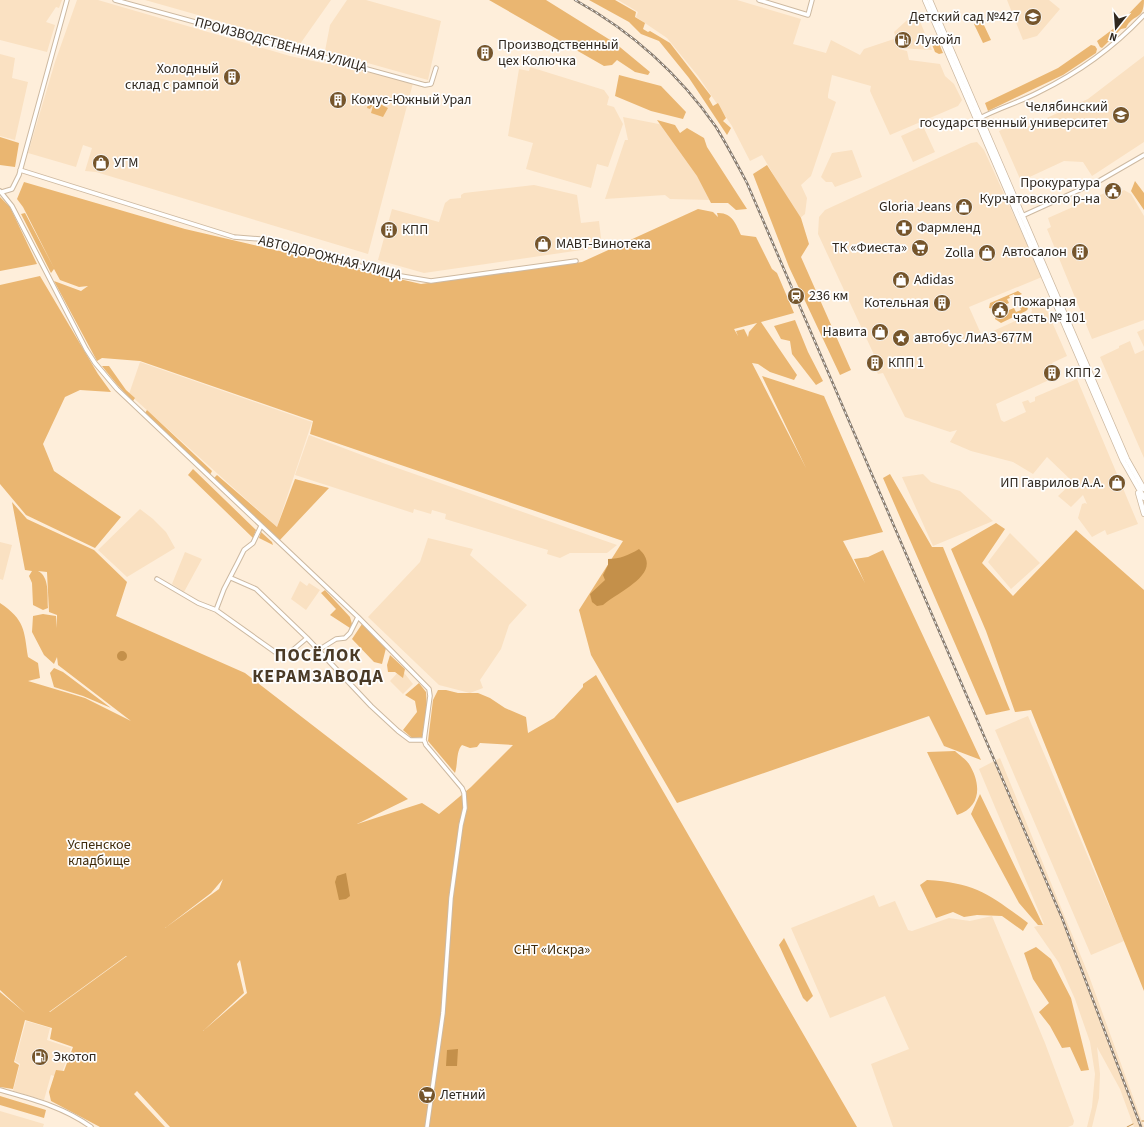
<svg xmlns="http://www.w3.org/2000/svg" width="1144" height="1127" font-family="'Source Sans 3',sans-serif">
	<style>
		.built { fill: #fae1c2 }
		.green { fill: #eab671; fill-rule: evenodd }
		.water { fill: #c4904a }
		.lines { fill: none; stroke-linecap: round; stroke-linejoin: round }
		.stream { stroke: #c4904a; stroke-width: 1 }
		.minor-casing { stroke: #cdb9a1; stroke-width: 5.5 }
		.major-casing { stroke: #cdb9a1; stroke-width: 6 }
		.minor { stroke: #fff; stroke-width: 3.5 }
		.major { stroke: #fff; stroke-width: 4.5 }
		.rail-casing { stroke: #887c6f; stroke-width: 2.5 }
		.rail { stroke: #fefefe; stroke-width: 1; stroke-dasharray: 3; stroke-linecap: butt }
		.labels { text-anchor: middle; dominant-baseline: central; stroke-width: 3.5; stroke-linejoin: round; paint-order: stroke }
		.poi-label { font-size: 14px; fill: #30281f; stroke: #fefefe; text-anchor: start }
		.street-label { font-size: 14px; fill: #30281f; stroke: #fefefe }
		.park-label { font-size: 14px; fill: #3f2a0a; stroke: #fefefe }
		.district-label { font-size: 18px; font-weight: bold; letter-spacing: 1px; fill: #4a3a26; stroke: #fefefe }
	</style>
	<rect width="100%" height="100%" fill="#feeeda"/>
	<path class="built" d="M 0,0 L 62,0 L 59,8 L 56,7 L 46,22 L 55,25 L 47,52 L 0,40 Z
		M 77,0 L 98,0 L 290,56 L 327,64 L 331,61 L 413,83 L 368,254 L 96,172 L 85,171 L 92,148 L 83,145 L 76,167 L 28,153 L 55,62 Z
		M 145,0 L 331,0 L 300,44 Z
		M 347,0 L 366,0 L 441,21 L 428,80 L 325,51 L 330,25 Z
		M 618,0 L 737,0 L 801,19 L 793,44 L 826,53 L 831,40 L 860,55 L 864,49 L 894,39 L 899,49 L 907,51 L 909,60 L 940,64 L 945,76 L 954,84 L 962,100 L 958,106 L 890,135 L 870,91 L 871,86 L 832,75 L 828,95 L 828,98 L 836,102 L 811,176 L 801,185 L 807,198 L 805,214 L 799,219 L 762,155 L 750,161 L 732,126 L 698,76 L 667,38 L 636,17 L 638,12 Z
		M 1007,0 L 1049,0 L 1060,9 L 1037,36 L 1023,40 Z
		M 916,12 L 932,50 L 899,48 L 894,32 Z
		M 0,54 L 15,58 L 12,78 L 28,82 L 15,140 L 0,136 Z
		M 1144,56 L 1144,142 L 1092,176 L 1083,162 L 1064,161 L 1021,181 L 999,131 L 1015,124 L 1016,127 L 1021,125 L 1025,128 L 1088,99 Z
		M 530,67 L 604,90 L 609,97 L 607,105 L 614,107 L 623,124 L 608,167 L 597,164 L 591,188 L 526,169 L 533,143 L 508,136 L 519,69 L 529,71 Z
		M 623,117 L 669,126 L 713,200 L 670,199 L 665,195 L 605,199 L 625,140 L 628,140 Z
		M 923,126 L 935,152 L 913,162 L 901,136 Z
		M 977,142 L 984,150 L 1042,277 L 969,307 L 982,336 L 1031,314 L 1032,310 L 1029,301 L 1037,297 L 1041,297 L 1067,356 L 1052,363 L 1058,376 L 996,404 L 1001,420 L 1004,422 L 1026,412 L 1022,402 L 1028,400 L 1030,403 L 1035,401 L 1035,397 L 1077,379 L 1138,524 L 1107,535 L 1105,530 L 1092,537 L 1078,518 L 1082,504 L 1085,503 L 1087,504 L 1083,495 L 1071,507 L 1058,496 L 1073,482 L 1047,457 L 1033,474 L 1013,462 L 971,451 L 950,442 L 957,430 L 950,432 L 905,417 L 883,373 L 878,374 L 872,361 L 876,359 L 818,234 L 819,217 L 825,210 L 971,143 Z
		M 852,150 L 862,177 L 835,187 L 832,182 L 826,182 L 821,177 L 832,153 Z
		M 534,185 L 577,195 L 581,223 L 599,221 L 602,247 L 424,273 L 378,260 L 392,209 L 439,222 L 445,203 L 450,199 L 461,198 L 461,195 L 464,193 Z
		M 1124,190 L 1131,194 L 1144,216 L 1144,320 L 1092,339 L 1047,229 L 1051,227 L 1048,218 L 1107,192 L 1109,197 Z
		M 1144,329 L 1144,347 L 1137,332 Z
		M 1130,341 L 1135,354 L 1144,350 L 1144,458 L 1100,357 L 1119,348 L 1119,346 Z
		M 140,362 L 312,422 L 277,527 L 129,394 Z
		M 309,435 L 383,463 L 617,545 L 607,553 L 570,553 L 560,558 L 547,554 L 548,550 L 445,519 L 446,514 L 432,510 L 431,514 L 414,509 L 413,513 L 295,475 Z
		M 923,474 L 931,482 L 960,491 L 993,521 L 933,546 L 902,477 Z
		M 140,509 L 153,519 L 166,532 L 175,548 L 127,577 L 98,550 Z
		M 1010,533 L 1040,563 L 1011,589 L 988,562 Z
		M 428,538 L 473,549 L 470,555 L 527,605 L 509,625 L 501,649 L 480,680 L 483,688 L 470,693 L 439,685 L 368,617 L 420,562 Z
		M 0,542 L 12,545 L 3,580 L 0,579 Z
		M 185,552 L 202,559 L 184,592 L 172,584 Z
		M 300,581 L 307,586 L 309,583 L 320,590 L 306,610 L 291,599 Z
		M 401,669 L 413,684 L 403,694 L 390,681 Z
		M 1028,716 L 1124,941 L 1091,955 L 995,730 Z
		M 1000,758 L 1089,976 L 1144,1127 L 1134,1127 L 1120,1089 L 1097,1047 L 1100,1074 L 1099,1098 L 1092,1127 L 1087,1127 L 1092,1107 L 1095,1074 L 1090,1042 L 1075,999 L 1059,963 L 1034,927 L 1044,924 L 979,769 Z
		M 874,895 L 879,907 L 895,901 L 908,930 L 912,931 L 949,918 L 970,921 L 992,916 L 1045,1043 L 1074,1121 L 1073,1125 L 1068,1127 L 893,1127 L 871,1064 L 909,1049 L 885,996 L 830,1018 L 791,928 Z
		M 26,1021 L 50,1028 L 47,1040 L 71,1048 L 60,1078 L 51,1075 L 44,1100 L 13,1091 L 20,1064 L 15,1061 Z
		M 0,1111 L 44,1124 L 43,1127 L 0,1127 Z"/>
	<path class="green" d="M 489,0 L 546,0 L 615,43 L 650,72 L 648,75 L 635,72 L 617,60 L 612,65 L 604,66 Z
		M 589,0 L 615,0 L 636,12 L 635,17 L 645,23 L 643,29 L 648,32 L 650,31 L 670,43 L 711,96 L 709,99 L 713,106 L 718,103 L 726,118 L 723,121 L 731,128 L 727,135 L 689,78 L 659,41 L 641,34 L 629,22 Z
		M 1142,0 L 1144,0 C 1144,21 1133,13 1126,28 L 1121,29 L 1102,48 L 1100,47 L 1097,41 L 1117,26 Z
		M 982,21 L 991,40 L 983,43 L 974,24 Z
		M 936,36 L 943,53 L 939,54 L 935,52 L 929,37 Z
		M 1091,45 L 1095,46 L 1097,49 L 1096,53 L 1063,75 L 988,111 L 985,103 L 1058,68 Z
		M 619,75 L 661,86 L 686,112 L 683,119 L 651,111 L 615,96 Z
		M 370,97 L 377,99 L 370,109 L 367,108 Z
		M 376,102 L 388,108 L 383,117 L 371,113 L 373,106 L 378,108 L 379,106 L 374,105 Z
		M 657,120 L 675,125 L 680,133 L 687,128 L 704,138 L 707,147 L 747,209 L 736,210 L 728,203 L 711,203 L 697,176 Z
		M 0,137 L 19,143 L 15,167 L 0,165 Z
		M 767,165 L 801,218 L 809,244 L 801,257 L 851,370 L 840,375 L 789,267 L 753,174 Z
		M 1135,181 L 1144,193 L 1144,210 L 1131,191 Z
		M 24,182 L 185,229 L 421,284 L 582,262 L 698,209 L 713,212 L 718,217 L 717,213 C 732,212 736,224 741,235 L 756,237 L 772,269 L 777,273 L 794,313 L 761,322 L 797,375 L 794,380 L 770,372 L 758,364 L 752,363 L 806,468 L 762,376 L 824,396 L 883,532 L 843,541 L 865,583 L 854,559 L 868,557 L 883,550 L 981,760 L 944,746 L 929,716 L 677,803 L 591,655 L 579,610 L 623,541 L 310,434 L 313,421 L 140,361 L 102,358 L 97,361 L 54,281 L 81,291 L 88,286 L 79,287 L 60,280 L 54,269 L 51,273 L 21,214 L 25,213 L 54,268 L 23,207 L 17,199 ZM 757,323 L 749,332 L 748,337 L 744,329 L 736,331 L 738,336 L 734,329 Z
		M 0,197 L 10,207 L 37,264 L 0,271 Z
		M 40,276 L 98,374 L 111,392 L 80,390 L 65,397 L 43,444 L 54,471 L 121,517 L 95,548 L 26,515 L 0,484 L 0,285 Z
		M 1018,291 L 1022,294 L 1015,297 L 1014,294 L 1009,296 L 1010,298 L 1007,299 L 1009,303 L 994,309 L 989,308 L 990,303 Z
		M 1026,305 L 1028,309 L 1026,311 L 1001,323 L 995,319 L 996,315 L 1014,308 L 1016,312 L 1021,310 L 1020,307 Z
		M 795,320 L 808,352 L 823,381 L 816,385 L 792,354 L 790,341 L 781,339 L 774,326 Z
		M 102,366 L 109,366 L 126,390 L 135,398 L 133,401 C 122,391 112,379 102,366 Z
		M 147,410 L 212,471 L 210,475 L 145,413 Z
		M 193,469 L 256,530 L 253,538 L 188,475 Z
		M 890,474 L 932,547 L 943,547 L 1010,710 L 986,715 L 883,478 Z
		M 217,475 L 277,527 L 295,479 L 329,488 L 279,541 L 214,478 Z
		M 12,502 L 27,519 L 94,550 L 127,582 L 116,616 L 245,673 L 408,799 L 357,824 L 422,803 L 439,814 L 471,787 L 513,745 L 480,743 L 477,747 L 470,748 L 462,745 C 456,751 458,764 455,773 L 428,741 L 433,700 L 438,690 L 446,690 L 458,693 L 478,693 L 490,698 L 505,708 L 526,717 L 528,733 L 554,718 L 583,687 L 583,684 L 596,675 L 857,1127 L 170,1127 L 137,1091 L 134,1094 L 165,1127 L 100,1127 L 51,1101 L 49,1092 L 56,1070 L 64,1071 L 73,1047 L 50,1039 L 52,1028 L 25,1020 L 14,1062 L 19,1065 L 13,1089 L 0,1087 L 0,992 L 25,1013 L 0,990 L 0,603 C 25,620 24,630 28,657 L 38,663 L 40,678 L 28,681 L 85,698 L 131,721 L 58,665 L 57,657 L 54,664 L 44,655 L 32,632 L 33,616 L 43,614 L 56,616 L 57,628 L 57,615 L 49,612 L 47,572 L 38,571 C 50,577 47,596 48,608 L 43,610 L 33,605 L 32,583 L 29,576 L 32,571 L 25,570 ZM 223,879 L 219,889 L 165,928 L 211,893 ZM 127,956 L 50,1012 L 49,1012 L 126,956 ZM 240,960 L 247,993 L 203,1031 L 244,993 L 237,964 Z
		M 996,523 L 1005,529 L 982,563 L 1013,596 L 1076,530 L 1144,590 L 1144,991 L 1031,710 L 1015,712 L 986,631 L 951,549 Z
		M 261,532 L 272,542 L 273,545 L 259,538 Z
		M 325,590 L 350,617 L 352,624 L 350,628 L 330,615 L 336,609 L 321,593 Z
		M 362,624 L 386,648 L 382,664 L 374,662 L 352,639 Z
		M 390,655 L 405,669 L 403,678 L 395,672 L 388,672 L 387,665 Z
		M 54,668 L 63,672 L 111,708 L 83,696 L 54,687 L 50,673 Z
		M 419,683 L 426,692 L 427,707 L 422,737 L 412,738 L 403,730 L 417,712 L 415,701 L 405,695 Z
		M 955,751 C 959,755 966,759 969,764 C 981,783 982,807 957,815 L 927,752 Z
		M 980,794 L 1043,925 L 1038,925 L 1019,903 L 971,814 Z
		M 927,880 C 976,883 989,894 1028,923 L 1023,931 L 1002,916 L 977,915 L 964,917 L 953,912 L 936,918 L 920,885 Z
		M 784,938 L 813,996 L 807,1002 L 803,998 L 779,945 Z
		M 1036,947 L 1051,959 L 1071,998 L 1089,1070 L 1081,1071 L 1070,1047 L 1062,1048 L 1050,1026 L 1039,1012 L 1049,1003 L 1033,979 L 1024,953 Z
		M 0,1096 L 46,1110 L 44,1118 L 0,1105 Z"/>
	<path class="water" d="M 639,549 C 665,573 619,591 603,605 L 597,606 L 592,602 L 590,594 L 605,580 L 603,575 L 608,565 L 608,559 C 620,559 629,555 639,549 Z
		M117 656a5 5 0 1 1 10 0a5 5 0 1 1-10 0Z
		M 346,873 L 350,896 L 346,899 L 339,900 L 335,882 L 337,876 Z
		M 458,1049 L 457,1066 L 446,1066 L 447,1050 Z"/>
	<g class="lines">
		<path class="stream" d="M 1142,1121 L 1144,1121
			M 1127,1127 L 1133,1124"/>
		<g class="minor-casing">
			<path id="minor" d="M 115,0 L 425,85 L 431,84 L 436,68
				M 759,0 L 808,15 L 812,0
				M 980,118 C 999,108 1020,102 1039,92 C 1078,73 1114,47 1144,15
				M 20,170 L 234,237 L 272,240 L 383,273 L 431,281 L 576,261
				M 0,191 L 12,206 L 86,349 L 95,363 L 117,389 L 358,617 L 429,689 L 430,696 L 424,740 L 426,745 L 462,788 L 464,793 L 465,808 L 461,825 L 451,898 L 443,1013 L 427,1127
				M 2,192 L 12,189 L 19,175 L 67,0
				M 1022,216 L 1099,181 L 1144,155
				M 231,578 L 256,589 L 307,638 L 371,706 L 398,731 L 410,740 L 424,740
				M 157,579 L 198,603 L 216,610 L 275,652 L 288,654 L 307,638
				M 216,610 L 224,589 L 238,562 L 244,550 L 253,543 L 261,526
				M 317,651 L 336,639 L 345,638 L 350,633 L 358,617
				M 0,1090 C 32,1099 64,1107 91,1127"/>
		</g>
		<g class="major-casing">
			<path id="major" d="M 925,0 L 1123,461 L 1144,498
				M 930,0 L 1127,459 L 1144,489
				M 1138,493 L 1144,514"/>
		</g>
		<use href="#minor" class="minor"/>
		<use href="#major" class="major"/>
		<g class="rail-casing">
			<path id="rail" d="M 575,0 C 631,31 679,74 716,127 C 727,145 737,164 747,183 L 1062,918 L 1141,1127"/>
		</g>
		<use href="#rail" class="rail"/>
	</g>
	<defs>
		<g id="school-disc" transform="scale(0.9)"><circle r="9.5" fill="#75552b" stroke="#fefefe"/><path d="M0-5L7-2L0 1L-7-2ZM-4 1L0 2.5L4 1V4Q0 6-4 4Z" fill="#fff"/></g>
		<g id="fuel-disc" transform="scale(0.9)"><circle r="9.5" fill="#75552b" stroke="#fefefe"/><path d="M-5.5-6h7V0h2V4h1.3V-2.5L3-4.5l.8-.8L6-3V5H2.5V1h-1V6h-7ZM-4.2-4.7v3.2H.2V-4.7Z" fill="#fff"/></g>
		<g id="building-disc" transform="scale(0.9)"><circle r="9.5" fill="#75552b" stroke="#fefefe"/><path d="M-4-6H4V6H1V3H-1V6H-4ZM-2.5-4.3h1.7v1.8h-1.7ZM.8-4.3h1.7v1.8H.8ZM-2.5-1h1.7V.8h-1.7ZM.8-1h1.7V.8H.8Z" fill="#fff"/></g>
		<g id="university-disc" transform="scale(0.9)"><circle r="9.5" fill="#75552b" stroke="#fefefe"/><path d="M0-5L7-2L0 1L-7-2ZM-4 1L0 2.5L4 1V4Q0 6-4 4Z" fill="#fff"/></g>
		<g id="shop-disc" transform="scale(0.9)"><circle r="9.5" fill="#75552b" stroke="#fefefe"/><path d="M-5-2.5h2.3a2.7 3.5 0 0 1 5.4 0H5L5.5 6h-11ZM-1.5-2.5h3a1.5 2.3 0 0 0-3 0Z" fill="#fff"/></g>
		<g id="civic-disc" transform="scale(0.9)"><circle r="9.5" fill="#75552b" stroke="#fefefe"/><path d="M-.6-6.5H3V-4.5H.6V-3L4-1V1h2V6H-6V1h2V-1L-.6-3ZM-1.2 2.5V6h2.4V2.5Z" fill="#fff"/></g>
		<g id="pharmacy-disc" transform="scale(0.9)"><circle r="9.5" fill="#75552b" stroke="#fefefe"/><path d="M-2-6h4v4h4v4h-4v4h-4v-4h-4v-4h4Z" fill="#fff"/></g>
		<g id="supermarket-disc" transform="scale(0.9)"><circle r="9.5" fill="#75552b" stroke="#fefefe"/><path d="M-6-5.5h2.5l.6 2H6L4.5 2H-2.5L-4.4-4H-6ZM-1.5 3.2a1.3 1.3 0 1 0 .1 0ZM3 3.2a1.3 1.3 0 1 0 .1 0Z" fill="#fff"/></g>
		<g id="station-disc" transform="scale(0.9)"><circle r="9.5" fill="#75552b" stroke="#fefefe"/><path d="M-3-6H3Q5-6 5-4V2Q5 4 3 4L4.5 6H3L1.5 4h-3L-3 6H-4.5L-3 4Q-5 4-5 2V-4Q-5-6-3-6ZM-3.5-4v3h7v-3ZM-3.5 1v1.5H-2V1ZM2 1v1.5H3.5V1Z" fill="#fff"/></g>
		<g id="sight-disc" transform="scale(0.9)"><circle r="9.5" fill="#75552b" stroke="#fefefe"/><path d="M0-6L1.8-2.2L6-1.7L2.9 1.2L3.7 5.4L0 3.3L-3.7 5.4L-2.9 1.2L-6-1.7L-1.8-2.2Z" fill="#fff"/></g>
	</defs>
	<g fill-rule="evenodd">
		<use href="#school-disc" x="1033" y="17"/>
		<use href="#fuel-disc" x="903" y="40"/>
		<use href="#building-disc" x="485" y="53"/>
		<use href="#building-disc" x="232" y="77"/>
		<use href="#building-disc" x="338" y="100"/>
		<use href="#university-disc" x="1121" y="115"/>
		<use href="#shop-disc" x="101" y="163"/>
		<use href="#civic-disc" x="1113" y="191"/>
		<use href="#shop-disc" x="964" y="207"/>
		<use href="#pharmacy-disc" x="904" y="228"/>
		<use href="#building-disc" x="389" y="230"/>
		<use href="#shop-disc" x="543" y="244"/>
		<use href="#supermarket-disc" x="920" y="248"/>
		<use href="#building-disc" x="1080" y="252"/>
		<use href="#shop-disc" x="987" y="253"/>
		<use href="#shop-disc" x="901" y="280"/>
		<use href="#station-disc" x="796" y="296"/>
		<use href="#building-disc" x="942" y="303"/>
		<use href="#civic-disc" x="1000" y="310"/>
		<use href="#shop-disc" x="880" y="332"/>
		<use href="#sight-disc" x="901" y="338"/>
		<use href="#building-disc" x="875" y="363"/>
		<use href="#building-disc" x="1052" y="373"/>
		<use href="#shop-disc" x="1117" y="483"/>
		<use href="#fuel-disc" x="40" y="1057"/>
		<use href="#supermarket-disc" x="427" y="1095"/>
	</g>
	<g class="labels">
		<g class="poi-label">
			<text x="1020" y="17" text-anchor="end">Детский сад №427</text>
			<text x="916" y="40">Лукойл</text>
			<text x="498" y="45">Производственный<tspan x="498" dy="16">цех Колючка</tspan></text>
			<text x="219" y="69" text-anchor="end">Холодный<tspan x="219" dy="16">склад с рампой</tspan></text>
			<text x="351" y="100">Комус-Южный Урал</text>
			<text x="1108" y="107" text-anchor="end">Челябинский<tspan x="1108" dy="16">государственный университет</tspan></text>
			<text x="114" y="163">УГМ</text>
			<text x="1100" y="183" text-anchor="end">Прокуратура<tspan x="1100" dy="16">Курчатовского р-на</tspan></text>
			<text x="951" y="207" text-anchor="end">Gloria Jeans</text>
			<text x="917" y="228">Фармленд</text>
			<text x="402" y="230">КПП</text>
			<text x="556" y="244">МАВТ-Винотека</text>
			<text x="907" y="248" text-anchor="end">ТК «Фиеста»</text>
			<text x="1067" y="252" text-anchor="end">Автосалон</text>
			<text x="974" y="253" text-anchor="end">Zolla</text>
			<text x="914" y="280">Adidas</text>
			<text x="809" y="296">236 км</text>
			<text x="1013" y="302">Пожарная<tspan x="1013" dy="16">часть № 101</tspan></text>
			<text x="929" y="303" text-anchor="end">Котельная</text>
			<text x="867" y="332" text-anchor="end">Навита</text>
			<text x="914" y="338">автобус ЛиАЗ-677М</text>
			<text x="888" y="363">КПП 1</text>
			<text x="1065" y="373">КПП 2</text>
			<text x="1104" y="483" text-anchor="end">ИП Гаврилов А.А.</text>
			<text x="53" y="1057">Экотоп</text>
			<text x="440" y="1095">Летний</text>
		</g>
		<g class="street-label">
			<text transform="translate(281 45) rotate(15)">ПРОИЗВОДСТВЕННАЯ УЛИЦА</text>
			<text transform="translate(330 258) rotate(14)">АВТОДОРОЖНАЯ УЛИЦА</text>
		</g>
		<g class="park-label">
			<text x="99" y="845">Успенское<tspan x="99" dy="16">кладбище</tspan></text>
			<text x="552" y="950">СНТ «Искра»</text>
		</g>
		<g class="district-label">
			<text x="318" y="655">ПОСЁЛОК<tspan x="318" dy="21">КЕРАМЗАВОДА</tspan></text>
		</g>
	</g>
	<g transform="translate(1116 28) rotate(197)" stroke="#fefefe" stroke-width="3" paint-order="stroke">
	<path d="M0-3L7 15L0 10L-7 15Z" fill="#30281f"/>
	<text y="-6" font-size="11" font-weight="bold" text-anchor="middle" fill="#30281f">N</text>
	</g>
</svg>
